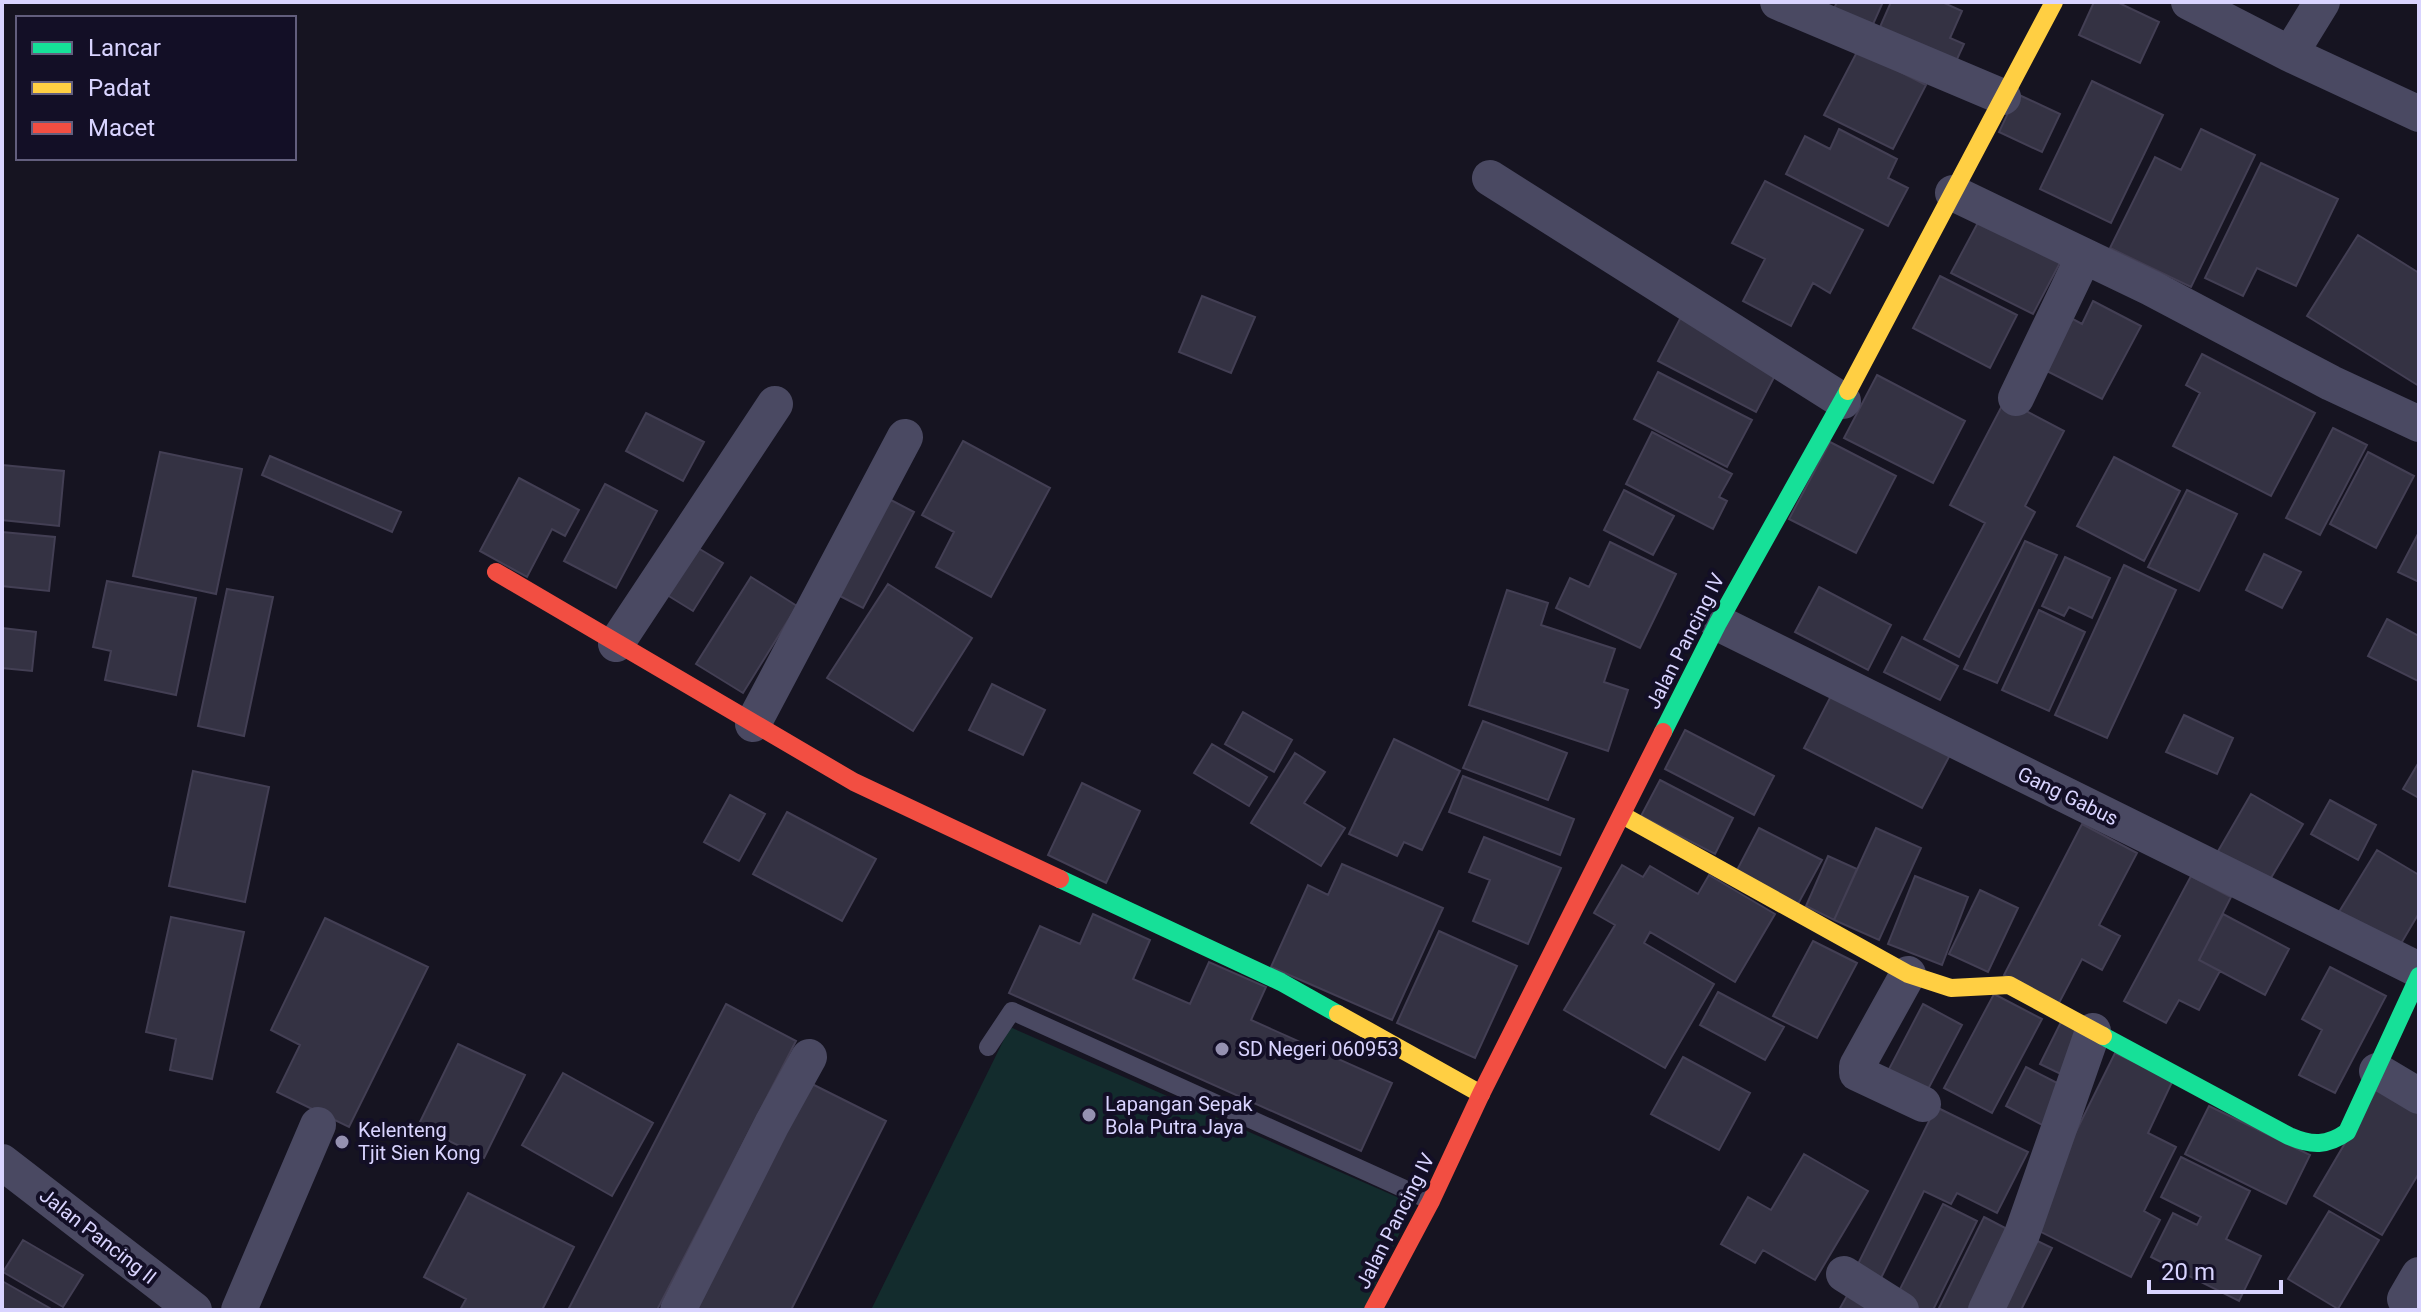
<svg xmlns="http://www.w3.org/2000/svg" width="2421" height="1312" font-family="Roboto,sans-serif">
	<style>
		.green { fill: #132c2d }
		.building { fill: #343243; stroke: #433f54; stroke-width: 2 }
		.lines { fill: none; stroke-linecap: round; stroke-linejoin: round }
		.lane { stroke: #4a4962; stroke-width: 18 }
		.street { stroke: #4a4962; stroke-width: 36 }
		.fast { stroke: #16e098; stroke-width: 18 }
		.slow { stroke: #ffcf43; stroke-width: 18 }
		.jam { stroke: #f24e42; stroke-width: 18 }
		.poi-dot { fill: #9591b1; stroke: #130f26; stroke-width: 3 }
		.labels { text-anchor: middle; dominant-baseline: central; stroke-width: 8; stroke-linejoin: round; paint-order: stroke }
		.street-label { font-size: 20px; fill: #d9d4ff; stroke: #130f26 }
		.poi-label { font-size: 20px; fill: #d9d4ff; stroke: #130f26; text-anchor: start }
	</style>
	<rect width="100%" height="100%" fill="#161421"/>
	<path class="green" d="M 1010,1027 L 1413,1204 L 1364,1310 L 871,1310 Z"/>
	<path class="building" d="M 1837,2 L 1883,2 L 1870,31 L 1832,13 Z
		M 1891,2 L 1942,2 L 1962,11 L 1950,38 L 1964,44 L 1952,70 L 1876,36 Z
		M 2094,2 L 2117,2 L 2159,22 L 2140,63 L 2079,35 Z
		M 1858,50 L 1926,85 L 1893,149 L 1824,115 Z
		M 2092,81 L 2163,115 L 2111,223 L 2040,189 Z
		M 2017,94 L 2060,114 L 2042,152 L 1999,132 Z
		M 1839,129 L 1897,159 L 1888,178 L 1908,188 L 1888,226 L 1786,174 L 1805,136 L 1830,149 Z
		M 2201,129 L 2255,155 L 2191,287 L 2110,248 L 2155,157 L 2181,170 Z
		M 2261,163 L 2338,199 L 2296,286 L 2257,268 L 2243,296 L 2205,278 Z
		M 1765,181 L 1863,230 L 1830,293 L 1813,283 L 1791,326 L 1743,301 L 1765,259 L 1732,243 Z
		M 1982,215 L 2063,257 L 2033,314 L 1951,273 Z
		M 2358,235 L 2419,273 L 2419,386 L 2307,316 Z
		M 1940,276 L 2017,315 L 1990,368 L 1913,328 Z
		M 1202,296 L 1255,317 L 1231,373 L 1179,352 Z
		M 2093,301 L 2141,326 L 2102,399 L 2035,365 L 2062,313 L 2082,324 Z
		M 1683,313 L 1781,364 L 1756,412 L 1658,361 Z
		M 2202,354 L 2315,413 L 2271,496 L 2173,446 L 2200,393 L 2186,385 Z
		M 1658,372 L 1752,420 L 1727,467 L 1634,419 Z
		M 1877,375 L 1965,421 L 1933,483 L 1844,438 Z
		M 2005,400 L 2064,431 L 2025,506 L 2035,512 L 1959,657 L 1924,639 L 1985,523 L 1950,505 Z
		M 646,413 L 704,442 L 683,481 L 626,451 Z
		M 2333,428 L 2367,445 L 2320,535 L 2286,518 Z
		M 1652,432 L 1732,474 L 1719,497 L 1727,501 L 1713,529 L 1626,484 Z
		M 963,441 L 1050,488 L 991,597 L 936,567 L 954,532 L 922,515 Z
		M 1830,442 L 1896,476 L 1856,553 L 1789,519 Z
		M 160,452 L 242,469 L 216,594 L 133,576 Z
		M 2368,452 L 2414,476 L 2376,548 L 2330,524 Z
		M 270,456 L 401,512 L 392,532 L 262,475 Z
		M 2114,457 L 2180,491 L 2144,561 L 2077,526 Z
		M 2,465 L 64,471 L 59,526 L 2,520 Z
		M 519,478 L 579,510 L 565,536 L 552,529 L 527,577 L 480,551 Z
		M 605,484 L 657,511 L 616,588 L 564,561 Z
		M 1624,490 L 1674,516 L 1653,555 L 1604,530 Z
		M 2187,490 L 2237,514 L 2199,591 L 2148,567 Z
		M 887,498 L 914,512 L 863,608 L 836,594 Z
		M 2,532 L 55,537 L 49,591 L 2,586 Z
		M 2419,532 L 2419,582 L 2398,572 Z
		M 2025,541 L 2057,555 L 1997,683 L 1964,669 Z
		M 688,542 L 723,563 L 693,611 L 659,590 Z
		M 1610,542 L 1676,574 L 1640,648 L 1556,608 L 1570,578 L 1589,587 Z
		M 2264,554 L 2301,572 L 2282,608 L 2246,590 Z
		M 2065,557 L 2110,578 L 2092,618 L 2069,607 L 2064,616 L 2042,606 Z
		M 2124,565 L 2176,590 L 2107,738 L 2055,715 Z
		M 751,577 L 797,606 L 743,693 L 696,664 Z
		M 107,581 L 196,598 L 176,695 L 105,680 L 111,651 L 93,647 Z
		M 888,584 L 972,638 L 913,731 L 827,678 Z
		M 1819,587 L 1891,625 L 1868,670 L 1795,632 Z
		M 227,589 L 273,597 L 244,736 L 198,726 Z
		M 1507,590 L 1548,603 L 1541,625 L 1615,649 L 1604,682 L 1628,690 L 1608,751 L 1469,705 Z
		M 2039,610 L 2085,632 L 2049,711 L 2002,690 Z
		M 2387,619 L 2419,636 L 2418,681 L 2368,656 Z
		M 2,628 L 36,632 L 32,671 L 2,668 Z
		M 1902,637 L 1958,666 L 1940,700 L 1884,672 Z
		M 992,684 L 1045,710 L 1023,755 L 969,730 Z
		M 1833,692 L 1951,753 L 1922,808 L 1804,748 Z
		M 1243,712 L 1292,740 L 1274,772 L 1225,744 Z
		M 2184,715 L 2233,738 L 2217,774 L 2166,752 Z
		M 1483,721 L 1567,753 L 1548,800 L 1463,768 Z
		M 1685,730 L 1774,776 L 1754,815 L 1665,769 Z
		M 1394,739 L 1460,771 L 1422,850 L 1404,842 L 1397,856 L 1349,834 Z
		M 1212,744 L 1267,777 L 1249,806 L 1194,773 Z
		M 1295,753 L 1325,772 L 1304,803 L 1345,828 L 1321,866 L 1251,823 Z
		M 2419,762 L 2419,798 L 2403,789 Z
		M 193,771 L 269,787 L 245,902 L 169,886 Z
		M 1463,776 L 1574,819 L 1560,855 L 1449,812 Z
		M 1660,780 L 1733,818 L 1715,854 L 1641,816 Z
		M 1082,783 L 1140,811 L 1106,883 L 1048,855 Z
		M 2251,794 L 2303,824 L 2268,883 L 2217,853 Z
		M 730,795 L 765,814 L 739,861 L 704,842 Z
		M 2330,800 L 2376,825 L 2358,860 L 2311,834 Z
		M 787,812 L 876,859 L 842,921 L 753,874 Z
		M 2082,824 L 2137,853 L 2099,925 L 2120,936 L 2102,970 L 2082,959 L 2059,1003 L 2004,975 Z
		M 1759,828 L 1822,860 L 1798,904 L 1736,872 Z
		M 1876,828 L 1921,848 L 1879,940 L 1834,920 Z
		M 1484,837 L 1561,868 L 1528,944 L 1473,921 L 1490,880 L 1469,872 Z
		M 2377,850 L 2419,875 L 2419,913 L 2399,947 L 2339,912 Z
		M 1828,856 L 1857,869 L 1834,920 L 1806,906 Z
		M 1342,864 L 1443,908 L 1392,1020 L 1271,967 L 1308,885 L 1328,895 Z
		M 1622,865 L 1643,877 L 1650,866 L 1698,894 L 1709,875 L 1775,914 L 1735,982 L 1650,932 L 1644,943 L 1714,984 L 1665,1068 L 1564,1010 L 1615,925 L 1594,913 Z
		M 1915,876 L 1968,897 L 1942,965 L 1888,944 Z
		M 2191,876 L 2231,897 L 2199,960 L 2220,971 L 2199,1010 L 2179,1000 L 2166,1023 L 2124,1001 Z
		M 1980,890 L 2018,908 L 1988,972 L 1949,954 Z
		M 1093,914 L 1150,940 L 1133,979 L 1190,1004 L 1209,962 L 1266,987 L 1251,1020 L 1392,1083 L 1361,1151 L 1009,993 L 1040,926 L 1080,944 Z
		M 2223,914 L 2289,949 L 2265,995 L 2199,960 Z
		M 171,917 L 244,932 L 212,1079 L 170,1070 L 176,1039 L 146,1032 Z
		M 325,918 L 428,967 L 349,1127 L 277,1092 L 300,1045 L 271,1030 Z
		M 1439,931 L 1517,966 L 1475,1058 L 1397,1023 Z
		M 1813,941 L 1857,963 L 1817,1038 L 1773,1016 Z
		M 2330,967 L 2386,996 L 2335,1093 L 2299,1075 L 2322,1030 L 2302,1019 Z
		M 1718,992 L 1784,1027 L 1765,1060 L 1700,1025 Z
		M 1994,994 L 2042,1019 L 1992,1113 L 1944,1088 Z
		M 726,1004 L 796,1041 L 657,1310 L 568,1310 Z
		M 1923,1004 L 1962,1025 L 1926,1093 L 1887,1073 Z
		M 2062,1020 L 2091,1034 L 2069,1078 L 2040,1064 Z
		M 458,1044 L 525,1075 L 484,1158 L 418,1126 Z
		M 2115,1053 L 2173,1080 L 2148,1133 L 2176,1147 L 2144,1211 L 2160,1220 L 2131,1277 L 2029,1226 Z
		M 1683,1057 L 1750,1093 L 1719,1150 L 1651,1114 Z
		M 2026,1067 L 2067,1088 L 2046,1127 L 2006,1106 Z
		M 563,1073 L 653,1123 L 612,1196 L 522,1145 Z
		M 808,1082 L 886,1121 L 791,1310 L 692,1310 Z
		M 2381,1082 L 2419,1105 L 2419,1173 L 2382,1235 L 2314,1196 Z
		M 2209,1106 L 2310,1155 L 2286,1204 L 2185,1154 Z
		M 1936,1107 L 2028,1152 L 1997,1213 L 1957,1193 L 1951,1204 L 1924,1191 L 1881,1278 L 1857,1266 Z
		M 1804,1154 L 1868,1191 L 1815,1280 L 1763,1250 L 1755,1263 L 1721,1244 L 1748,1197 L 1771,1210 Z
		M 2181,1157 L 2250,1191 L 2226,1239 L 2261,1256 L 2239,1301 L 2151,1257 L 2173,1213 L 2197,1225 L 2201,1217 L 2161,1197 Z
		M 468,1193 L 574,1247 L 542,1310 L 460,1310 L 466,1299 L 424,1277 Z
		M 1943,1204 L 1977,1221 L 1933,1310 L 1908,1310 L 1893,1303 Z
		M 2329,1211 L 2379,1240 L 2338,1309 L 2288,1279 Z
		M 1984,1217 L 2011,1231 L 1971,1310 L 1938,1310 Z
		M 2027,1236 L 2052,1248 L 2021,1310 L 1991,1310 Z
		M 23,1240 L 83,1275 L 63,1307 L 3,1272 Z
		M 2,1281 L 53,1310 L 2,1310 Z
		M 1848,1294 L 1877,1310 L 1839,1310 Z"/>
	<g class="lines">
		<path class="lane" d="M 988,1047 L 1012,1011 L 1431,1201"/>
		<path class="street" d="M 1778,2 L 2003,97
			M 2189,2 L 2290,54 L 2419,114
			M 2290,54 L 2322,2
			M 1490,178 L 1843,401
			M 1953,193 L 2151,288 L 2331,383 L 2419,424
			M 2016,398 L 2084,256
			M 1718,623 L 2419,970
			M 616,644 L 775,404
			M 753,724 L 905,437
			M 1908,974 L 1857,1066 L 1857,1073 L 1923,1104
			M 2377,1071 L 2419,1096
			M 2,1162 L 194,1310
			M 1844,1274 L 1901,1310
			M 2405,1299 L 2419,1275
			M 239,1310 L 318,1125
			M 678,1310 L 772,1124 L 809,1057
			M 1986,1310 L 2022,1234 L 2093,1031"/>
		<path class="fast" d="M 1663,732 L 1718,623 L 1848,391
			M 1060,879 L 1281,982 L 1338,1014
			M 2103,1036 L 2289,1136 C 2312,1146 2327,1146 2347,1132 L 2419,976"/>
		<path class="slow" d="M 1848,391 L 2054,2
			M 1622,815 L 1908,974 L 1951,988 L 2009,985 L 2103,1036
			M 1338,1014 L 1481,1094"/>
		<path class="jam" d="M 496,572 L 854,782 L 1060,879
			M 1373,1310 L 1431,1201 L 1481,1094 L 1663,732"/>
	</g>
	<g class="poi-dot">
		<circle cx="1222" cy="1049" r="8"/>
		<circle cx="1089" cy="1115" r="8"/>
		<circle cx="342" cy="1142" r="8"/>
	</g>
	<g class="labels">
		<g class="street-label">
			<text transform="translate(1685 641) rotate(-63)">Jalan Pancing IV</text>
			<text transform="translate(2068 796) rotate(26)">Gang Gabus</text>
			<text transform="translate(1395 1221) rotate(-63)">Jalan Pancing IV</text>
			<text transform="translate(98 1236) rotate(38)">Jalan Pancing II</text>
		</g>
		<g class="poi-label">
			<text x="1238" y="1049">SD Negeri 060953</text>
			<text x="1105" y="1104">Lapangan Sepak<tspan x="1105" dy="23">Bola Putra Jaya</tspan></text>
			<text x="358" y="1130">Kelenteng<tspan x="358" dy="23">Tjit Sien Kong</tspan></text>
		</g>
	</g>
	<rect width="2421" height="1312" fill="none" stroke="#d9d4ff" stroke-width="8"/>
	<rect x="16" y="16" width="280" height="144" fill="#130f26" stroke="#625e7d" stroke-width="2"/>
	<rect x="32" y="42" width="40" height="12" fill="#16e098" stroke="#625e7d" stroke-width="2"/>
	<text x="88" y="56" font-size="24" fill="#d9d4ff">Lancar</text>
	<rect x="32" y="82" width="40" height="12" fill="#ffcf43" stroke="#625e7d" stroke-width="2"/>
	<text x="88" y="96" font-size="24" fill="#d9d4ff">Padat</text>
	<rect x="32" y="122" width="40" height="12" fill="#f24e42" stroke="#625e7d" stroke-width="2"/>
	<text x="88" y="136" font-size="24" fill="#d9d4ff">Macet</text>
	<path d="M2149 1280v12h132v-12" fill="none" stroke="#d9d4ff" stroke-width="4"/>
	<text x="2161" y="1280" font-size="24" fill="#d9d4ff" stroke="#130f26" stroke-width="6" paint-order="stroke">20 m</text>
</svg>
